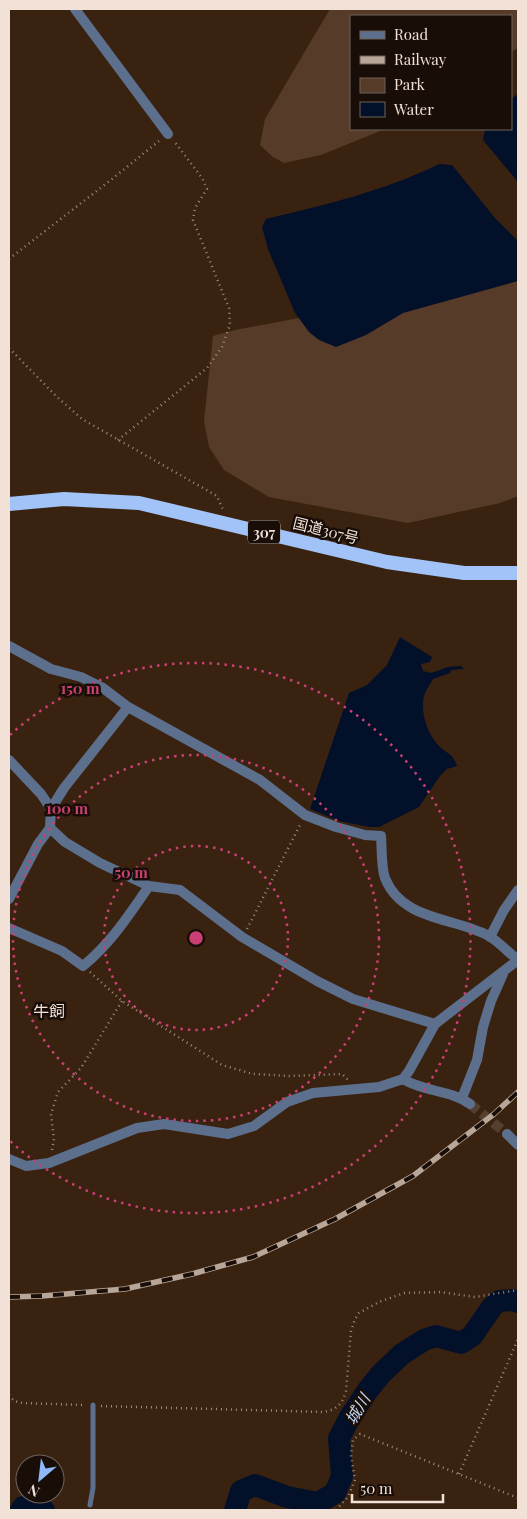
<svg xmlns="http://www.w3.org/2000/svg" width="527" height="1519" font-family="'Playfair Display','Noto Sans JP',serif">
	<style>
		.green { fill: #563b29 }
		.water { fill: #031029 }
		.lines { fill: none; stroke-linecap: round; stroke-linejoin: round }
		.river { stroke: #031029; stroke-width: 22 }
		.minor-tunnel { stroke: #553f2f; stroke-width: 10; stroke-dasharray: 10 5; stroke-linecap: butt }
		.path { stroke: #9f8b7e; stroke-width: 2.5; stroke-dasharray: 1 4; stroke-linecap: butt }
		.service { stroke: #5c6f8c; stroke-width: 5 }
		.minor { stroke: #5c6f8c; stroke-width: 10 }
		.trunk { stroke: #a2c3f8; stroke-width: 14 }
		.rail-casing { stroke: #b8a699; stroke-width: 5.5 }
		.rail { stroke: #190e07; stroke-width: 4; stroke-dasharray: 11; stroke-linecap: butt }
		.ring { fill: none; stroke: #cb4074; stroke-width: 2.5; stroke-dasharray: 2.5 5 }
		.labels { text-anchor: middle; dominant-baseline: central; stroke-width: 5; stroke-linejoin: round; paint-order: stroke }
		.shield { fill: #190e07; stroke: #b0a299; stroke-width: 1 }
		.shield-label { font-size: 14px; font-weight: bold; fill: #f1e1d7 }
		.street-label { font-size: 15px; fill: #f1e1d7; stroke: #190e07 }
		.neighbourhood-label { font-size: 16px; fill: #f1e1d7; stroke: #190e07 }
		.water-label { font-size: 16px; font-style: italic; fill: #c4d9f9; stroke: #190e07 }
		.centre { fill: #cb4074; stroke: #190e07; stroke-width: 2.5 }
		.ring-label { font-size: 15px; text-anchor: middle; font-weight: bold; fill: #cb4074; stroke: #190e07; stroke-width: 5; stroke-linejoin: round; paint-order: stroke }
	</style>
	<rect width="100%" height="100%" fill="#3a2211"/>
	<path class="green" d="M 330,9 L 518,9 L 518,48 L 511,52 L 511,16 L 351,16 L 351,129 L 385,129 L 321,155 L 284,163 L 273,157 L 260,145 L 265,119 Z
		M 518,277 L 518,496 L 500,503 L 408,523 L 269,497 L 224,470 L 209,447 L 204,421 L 213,336 L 235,330 Z"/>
	<path class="water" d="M 518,94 L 518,182 L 483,140 L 485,129 L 511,129 L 511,99 Z
		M 439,164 L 452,165 L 495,218 L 518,241 L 518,281 L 403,313 L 366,335 L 336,347 L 319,340 L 309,332 L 295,313 L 268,249 L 262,227 L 266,219 C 325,205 384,191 439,164 Z
		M 400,637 L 432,657 L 430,662 L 421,664 L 423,671 L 431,673 L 448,667 L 461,666 L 464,669 L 451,670 L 450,673 L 433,679 C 430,684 427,689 425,693 C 419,710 427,734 439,746 C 447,754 453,753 457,766 L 447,769 L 440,776 L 419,807 L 379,827 L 369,827 L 339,821 L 310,809 L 349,693 L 367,685 L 387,665 Z"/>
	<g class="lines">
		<path class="river" d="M 21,1510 L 23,1507 L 33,1505 L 44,1510
			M 235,1510 L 241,1491 L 255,1485 L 287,1497 L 318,1503 L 335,1493 L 342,1476 L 339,1438 L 350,1417 L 368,1390 L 381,1374 L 402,1354 L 424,1340 L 436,1336 L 461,1343 L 472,1336 L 492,1307 L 499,1301 L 513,1300 L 518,1302"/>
		<path class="minor-tunnel" d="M 470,1104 L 507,1134"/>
		<path class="path" d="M 9,259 L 107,183 L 159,141
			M 9,348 L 56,396 L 82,419 L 217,496 L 223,510
			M 118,440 L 207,368 L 222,347 L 230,325 L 229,308 L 193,220 L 195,208 L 207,189 L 202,178 L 174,141
			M 247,929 L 300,825
			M 90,972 L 122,1001 L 222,1065 L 253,1074 L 290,1076 L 342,1074 L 348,1080
			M 52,1150 L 54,1139 L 51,1114 L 58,1092 L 81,1068 L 122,1001
			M 9,1395 L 14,1401 L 22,1403 L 85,1405
			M 101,1406 L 324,1412 C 338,1409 342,1404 346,1391 L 351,1331 L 355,1319 L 359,1313 L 379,1302 L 404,1293 L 440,1292 L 475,1297 L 518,1290
			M 459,1474 L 518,1339
			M 336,1510 L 348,1497 L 355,1480 L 351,1455 L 353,1440 L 360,1434 L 518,1498"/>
		<path class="service" d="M 90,1505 L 93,1488 L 93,1405"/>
		<path class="minor" d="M 75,9 L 168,134
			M 9,646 L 51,669 L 81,677 L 103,688 L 128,707 L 260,780 L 305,815 L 336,827 L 365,835 L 381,836 C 382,848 381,867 385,878 C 402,921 454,917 489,936 C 499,942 509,953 518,960
			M 9,760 L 41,794 L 51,809 L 50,828 L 38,844 L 9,899
			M 51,809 L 64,788 L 128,707
			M 50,828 L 65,842 L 100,863 L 149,886 L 180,890 L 242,937 L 317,981 L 353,999 L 435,1024
			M 9,928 L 62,951 L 83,966 C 111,943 129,915 149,886
			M 490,937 L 504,910 L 518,890
			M 403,1079 C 424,1092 451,1090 470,1104
			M 462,1098 L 477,1060 L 483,1027 L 491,1001 L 503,974
			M 507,1134 L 518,1145
			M 9,1159 L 26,1166 L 49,1163 L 137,1128 L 164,1124 L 228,1134 L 254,1126 L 287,1102 L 313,1093 L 379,1087 L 403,1079 L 409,1071 L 435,1024 L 518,960"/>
		<path class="trunk" d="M 9,504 L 64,499 L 139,503 L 387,562 L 464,573 L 518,573"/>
		<g class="rail-casing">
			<path id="rail" d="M 9,1297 L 42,1296 L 125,1289 L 192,1274 L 253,1257 L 335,1219 L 413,1176 L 494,1114 L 518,1092"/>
		</g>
		<use href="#rail" class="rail"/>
	</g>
	<g class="ring">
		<circle cx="196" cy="938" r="92"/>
		<circle cx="196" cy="938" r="183"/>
		<path d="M10 735A275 275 0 1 1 10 1141"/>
	</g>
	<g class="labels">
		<rect class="shield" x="248" y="520.5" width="32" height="23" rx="4"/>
		<g class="shield-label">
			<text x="264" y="532">307</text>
		</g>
		<g class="street-label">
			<text transform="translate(326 530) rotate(14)">国道307号</text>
		</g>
		<g class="neighbourhood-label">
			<text x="49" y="1010">牛飼</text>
		</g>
		<g class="water-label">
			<text transform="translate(357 1409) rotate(-59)">城川</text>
		</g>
	</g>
	<circle cx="196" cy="938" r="8" class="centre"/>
	<g class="ring-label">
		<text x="80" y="694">150 m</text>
		<text x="67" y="814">100 m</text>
		<text x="131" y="878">50 m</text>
	</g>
	<rect width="527" height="1519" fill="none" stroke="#f1e1d7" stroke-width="20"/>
	<rect x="350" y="15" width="162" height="115" fill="#190e07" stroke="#6f625a"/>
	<rect x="360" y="31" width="25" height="8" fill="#5c6f8c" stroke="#6f625a"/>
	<text x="394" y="40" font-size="15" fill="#f1e1d7">Road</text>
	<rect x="360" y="56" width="25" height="8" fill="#b8a699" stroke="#6f625a"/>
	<text x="394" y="65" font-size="15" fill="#f1e1d7">Railway</text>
	<rect x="360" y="78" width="25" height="15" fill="#563b29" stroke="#6f625a"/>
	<text x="394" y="90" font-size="15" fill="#f1e1d7">Park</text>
	<rect x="360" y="102" width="25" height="15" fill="#031029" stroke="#6f625a"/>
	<text x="394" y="115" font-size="15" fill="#f1e1d7">Water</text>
	<g transform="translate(40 1479) rotate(208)"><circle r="24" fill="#190e07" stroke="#6f625a"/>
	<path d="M0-4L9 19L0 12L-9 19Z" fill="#8db9fc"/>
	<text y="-8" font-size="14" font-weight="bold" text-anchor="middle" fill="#f1e1d7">N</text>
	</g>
	<path d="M352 1494v8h91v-8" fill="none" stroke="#f1e1d7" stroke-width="2.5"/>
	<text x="360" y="1494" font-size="15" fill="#f1e1d7" stroke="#190e07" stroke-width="4" paint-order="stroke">50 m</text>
</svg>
